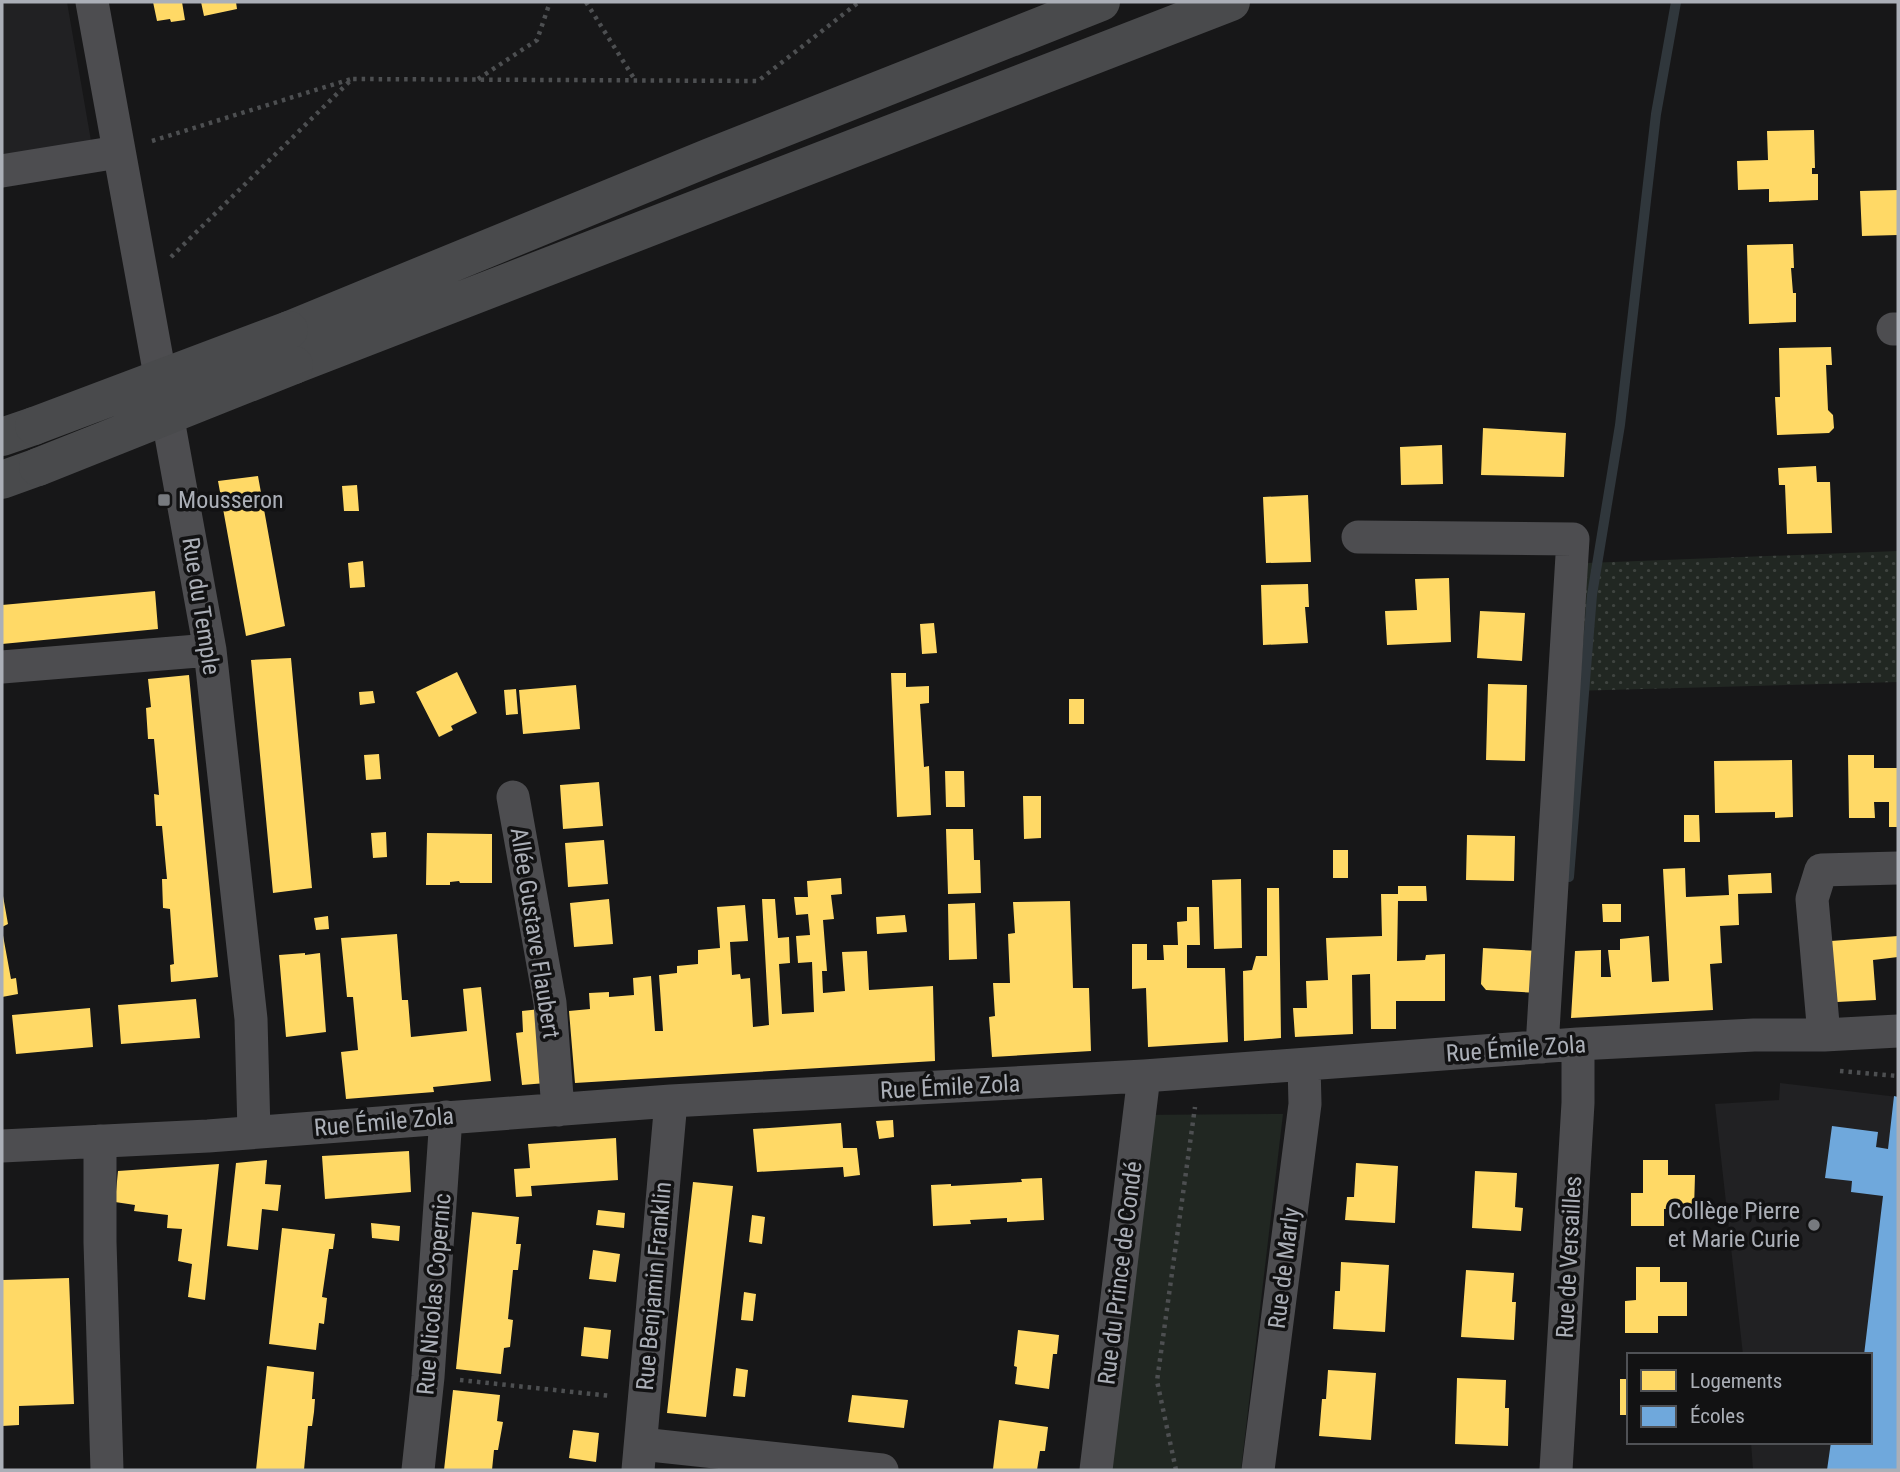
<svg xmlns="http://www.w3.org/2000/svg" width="1900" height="1472" font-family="'Roboto Condensed',sans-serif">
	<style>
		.built { fill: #212123 }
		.grass { fill: url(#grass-dots) }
		.green { fill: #212722 }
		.homes { fill: #ffd966 }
		.schools { fill: #6fa8dc }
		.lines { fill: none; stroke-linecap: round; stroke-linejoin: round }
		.stream { stroke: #30373c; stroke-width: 10 }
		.path { stroke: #4d4f51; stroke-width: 4.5; stroke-dasharray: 3.5 5; stroke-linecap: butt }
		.minor { stroke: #4d4d50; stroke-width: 33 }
		.highway { stroke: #494a4c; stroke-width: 38 }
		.highway-bridge { stroke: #494a4c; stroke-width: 38 }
		.poi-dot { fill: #777a7f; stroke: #121213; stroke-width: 2.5 }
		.labels { text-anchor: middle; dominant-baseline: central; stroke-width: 7; stroke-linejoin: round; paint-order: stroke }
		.poi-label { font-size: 24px; fill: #abafb7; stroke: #121213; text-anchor: start }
		.street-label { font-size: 24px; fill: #abafb7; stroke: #121213 }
	</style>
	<defs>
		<pattern id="grass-dots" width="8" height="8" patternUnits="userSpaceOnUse" patternTransform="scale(1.75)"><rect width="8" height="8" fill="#212722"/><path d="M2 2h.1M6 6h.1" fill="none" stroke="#3f4440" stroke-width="1.8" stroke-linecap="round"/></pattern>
	</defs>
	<rect width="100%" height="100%" fill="#171718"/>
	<path class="built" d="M 2,2 L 67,2 L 95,164 L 2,182 Z
		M 1780,1083 L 1898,1097 L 1898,1470 L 1753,1470 L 1751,1442 L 1870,1442 L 1870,1355 L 1743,1355 L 1715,1104 L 1779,1100 Z"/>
	<path class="grass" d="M 1898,551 L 1898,682 L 1570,691 L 1587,563 Z"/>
	<path class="green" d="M 1283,1114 L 1241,1470 L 1096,1470 L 1130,1115 Z"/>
	<path class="homes" d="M 153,2 L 182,2 L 185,20 L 171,22 L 170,19 L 157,21 Z
		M 201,2 L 236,2 L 237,9 L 204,16 Z
		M 1814,130 L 1815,168 L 1812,168 L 1812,174 L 1818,174 L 1818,200 L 1769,202 L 1769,189 L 1738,190 L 1737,161 L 1768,160 L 1767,131 Z
		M 1898,190 L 1898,235 L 1862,236 L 1860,191 Z
		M 1793,244 L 1794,268 L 1791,268 L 1793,293 L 1796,293 L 1796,322 L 1749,324 L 1747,245 Z
		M 1831,347 L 1832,365 L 1826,365 L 1828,410 L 1833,415 L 1834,428 L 1829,433 L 1777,435 L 1775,397 L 1780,397 L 1779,348 Z
		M 1483,428 L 1566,433 L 1564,477 L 1481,475 Z
		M 1442,445 L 1443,484 L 1401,485 L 1400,447 Z
		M 1816,466 L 1817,482 L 1830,482 L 1832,533 L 1787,534 L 1785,485 L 1779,485 L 1778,468 Z
		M 258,476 L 285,626 L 246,636 L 218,481 Z
		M 357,485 L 359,511 L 344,511 L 342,486 Z
		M 1308,495 L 1311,562 L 1266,563 L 1263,497 Z
		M 363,561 L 365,587 L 350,588 L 348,563 Z
		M 1449,578 L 1451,642 L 1387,645 L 1385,611 L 1417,610 L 1415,579 Z
		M 1308,584 L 1309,607 L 1305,607 L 1308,643 L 1263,645 L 1261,585 Z
		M 155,591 L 158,629 L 2,644 L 2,605 Z
		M 1480,611 L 1525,613 L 1522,661 L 1477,658 Z
		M 934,623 L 937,653 L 922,654 L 920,624 Z
		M 291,658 L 312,888 L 273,893 L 251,660 Z
		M 457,672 L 477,713 L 451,726 L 453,730 L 439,737 L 416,692 Z
		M 891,673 L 906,673 L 906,687 L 929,686 L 929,703 L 920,704 L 924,767 L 929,766 L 931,815 L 897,817 Z
		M 189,675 L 218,977 L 171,982 L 170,965 L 174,964 L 170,909 L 163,908 L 162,879 L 167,879 L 162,826 L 156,826 L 154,794 L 159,795 L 154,739 L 148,739 L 146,708 L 151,707 L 148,679 Z
		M 1488,684 L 1527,685 L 1525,761 L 1486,760 Z
		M 576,685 L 580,729 L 523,734 L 519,690 Z
		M 516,689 L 518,714 L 506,715 L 504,690 Z
		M 373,691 L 375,703 L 360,705 L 359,692 Z
		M 1069,699 L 1084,699 L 1084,724 L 1069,724 Z
		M 379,754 L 381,779 L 366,780 L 364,755 Z
		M 1848,755 L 1874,755 L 1874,768 L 1898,768 L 1898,827 L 1889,827 L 1889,802 L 1874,802 L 1875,818 L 1849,818 Z
		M 1792,760 L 1793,817 L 1775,818 L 1775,812 L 1715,813 L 1714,761 Z
		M 945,771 L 964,771 L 965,807 L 946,807 Z
		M 599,782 L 603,826 L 563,829 L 560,785 Z
		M 1023,796 L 1041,796 L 1041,838 L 1024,839 Z
		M 1684,815 L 1699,815 L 1700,842 L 1684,842 Z
		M 946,829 L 973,829 L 974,860 L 980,860 L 981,893 L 948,894 Z
		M 386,832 L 387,857 L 373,858 L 371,833 Z
		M 427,833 L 492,834 L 492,883 L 460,883 L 459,881 L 450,882 L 450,885 L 426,885 Z
		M 1467,835 L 1515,836 L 1514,881 L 1466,880 Z
		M 604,840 L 608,884 L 568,887 L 565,843 Z
		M 1333,850 L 1348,850 L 1348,878 L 1333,878 Z
		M 1685,868 L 1686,897 L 1729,895 L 1728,875 L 1771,873 L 1772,893 L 1738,894 L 1739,925 L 1720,926 L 1722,963 L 1710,964 L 1713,1010 L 1571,1018 L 1575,951 L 1601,950 L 1601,977 L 1611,977 L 1608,950 L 1620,950 L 1620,939 L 1649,936 L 1652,982 L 1669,981 L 1663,869 Z
		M 841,878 L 842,894 L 831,895 L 834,919 L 823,920 L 827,971 L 822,971 L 823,993 L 845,991 L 842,952 L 867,951 L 869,990 L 933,986 L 935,1061 L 575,1083 L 569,1011 L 590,1009 L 589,993 L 609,992 L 609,997 L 634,995 L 633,978 L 651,976 L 655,1031 L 663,1031 L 659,975 L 677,973 L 677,966 L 698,964 L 698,950 L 720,948 L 717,907 L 745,905 L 748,941 L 730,942 L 732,975 L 740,974 L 741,979 L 750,978 L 753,1027 L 769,1025 L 762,899 L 775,899 L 778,938 L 789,937 L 790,963 L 779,964 L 782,1014 L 814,1012 L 812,962 L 798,963 L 796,936 L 810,935 L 808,914 L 796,915 L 794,897 L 808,897 L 807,881 Z
		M 1241,879 L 1242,948 L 1214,949 L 1212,880 Z
		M 1398,886 L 1426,886 L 1427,901 L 1398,901 L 1397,961 L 1425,960 L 1426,955 L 1445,954 L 1445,1001 L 1396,1001 L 1396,1029 L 1371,1029 L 1370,974 L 1352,975 L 1353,1034 L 1295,1037 L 1293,1008 L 1307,1008 L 1306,981 L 1328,980 L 1326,938 L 1382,936 L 1381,894 L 1398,894 Z
		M 1267,888 L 1279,888 L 1281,1038 L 1244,1041 L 1243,971 L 1252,970 L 1256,956 L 1267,956 Z
		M 3,896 L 8,924 L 2,927 L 2,897 Z
		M 609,899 L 613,944 L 574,947 L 570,903 Z
		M 1070,901 L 1073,988 L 1089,988 L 1091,1051 L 992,1057 L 989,1017 L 995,1016 L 993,983 L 1010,983 L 1008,934 L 1015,933 L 1013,902 Z
		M 975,903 L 977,959 L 949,960 L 948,904 Z
		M 1602,904 L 1621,904 L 1621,922 L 1603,922 Z
		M 1187,907 L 1199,907 L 1200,945 L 1187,945 L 1187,968 L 1225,968 L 1228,1042 L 1148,1047 L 1146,988 L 1132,989 L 1132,944 L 1147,944 L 1147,960 L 1164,960 L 1163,945 L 1178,945 L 1177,922 L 1187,921 Z
		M 905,915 L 907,932 L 877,934 L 876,917 Z
		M 328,916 L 329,929 L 316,930 L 314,918 Z
		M 2,930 L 11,979 L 16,978 L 18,994 L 2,997 Z
		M 397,934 L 402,1000 L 408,1000 L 411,1037 L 467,1031 L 463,989 L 481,987 L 491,1081 L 433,1087 L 434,1092 L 346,1099 L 341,1052 L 358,1050 L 353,997 L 347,997 L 341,938 Z
		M 1898,936 L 1898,957 L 1873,960 L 1876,1000 L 1837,1002 L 1831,941 Z
		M 1483,948 L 1540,951 L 1538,993 L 1486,990 L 1481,984 Z
		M 305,953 L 305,955 L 320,953 L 326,1032 L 286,1037 L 279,955 Z
		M 196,999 L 200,1038 L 121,1044 L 118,1005 Z
		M 90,1008 L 93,1047 L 16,1054 L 12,1015 Z
		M 540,1009 L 546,1083 L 522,1085 L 516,1033 L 523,1032 L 522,1011 Z
		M 893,1120 L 894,1137 L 879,1139 L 876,1121 Z
		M 841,1123 L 843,1148 L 857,1148 L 860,1175 L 844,1177 L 843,1167 L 757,1172 L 753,1129 Z
		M 616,1138 L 618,1180 L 531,1186 L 532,1196 L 516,1197 L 514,1169 L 530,1168 L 528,1144 Z
		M 409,1151 L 411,1192 L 325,1199 L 322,1156 Z
		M 267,1160 L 265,1184 L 281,1185 L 278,1211 L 262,1209 L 258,1250 L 227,1246 L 236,1163 Z
		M 1643,1160 L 1668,1160 L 1668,1175 L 1695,1175 L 1694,1209 L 1664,1209 L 1664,1226 L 1631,1226 L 1631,1193 L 1643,1193 Z
		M 1356,1163 L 1398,1166 L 1395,1223 L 1345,1220 L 1347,1197 L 1354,1197 Z
		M 219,1164 L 205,1300 L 188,1297 L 192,1264 L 178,1261 L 182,1229 L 167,1228 L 168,1215 L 134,1211 L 135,1205 L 115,1202 L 118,1171 Z
		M 1475,1171 L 1517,1173 L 1515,1207 L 1523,1208 L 1521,1231 L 1472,1228 Z
		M 1042,1178 L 1044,1220 L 1007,1222 L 1007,1218 L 970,1220 L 971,1224 L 933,1226 L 931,1185 L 951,1184 L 951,1186 L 1022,1182 L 1021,1179 Z
		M 693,1182 L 733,1186 L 706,1417 L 667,1413 Z
		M 598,1210 L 625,1213 L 624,1228 L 596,1225 Z
		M 472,1212 L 519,1217 L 516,1244 L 521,1244 L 518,1270 L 513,1270 L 508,1319 L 513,1320 L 510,1347 L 504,1348 L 501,1374 L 456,1369 Z
		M 752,1215 L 765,1217 L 762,1244 L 749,1242 Z
		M 371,1223 L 400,1226 L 399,1241 L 372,1238 Z
		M 282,1228 L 335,1234 L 333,1249 L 329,1249 L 322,1297 L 327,1298 L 324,1324 L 319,1323 L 316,1350 L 269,1344 Z
		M 593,1250 L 620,1254 L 616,1282 L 589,1279 Z
		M 1341,1262 L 1389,1265 L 1385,1332 L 1333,1329 L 1335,1291 L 1340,1291 Z
		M 1636,1267 L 1660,1267 L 1660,1282 L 1687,1282 L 1687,1316 L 1658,1316 L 1658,1333 L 1625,1333 L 1625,1301 L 1636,1300 Z
		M 1466,1270 L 1514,1273 L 1512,1302 L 1516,1302 L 1514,1340 L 1461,1337 Z
		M 69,1278 L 74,1404 L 19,1406 L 19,1425 L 2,1426 L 2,1280 Z
		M 744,1292 L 756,1294 L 753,1321 L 741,1320 Z
		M 584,1327 L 611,1330 L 608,1359 L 581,1356 Z
		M 1018,1330 L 1059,1335 L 1057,1354 L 1053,1354 L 1049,1389 L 1015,1384 L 1017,1367 L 1014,1366 Z
		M 267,1366 L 314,1372 L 312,1399 L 315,1399 L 314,1412 L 312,1426 L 308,1426 L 304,1470 L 256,1470 Z
		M 736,1368 L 748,1370 L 745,1397 L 733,1396 Z
		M 1328,1370 L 1376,1373 L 1371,1440 L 1319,1436 L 1322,1399 L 1326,1399 Z
		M 1457,1378 L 1506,1380 L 1505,1408 L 1509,1408 L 1508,1446 L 1455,1444 Z
		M 1620,1379 L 1629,1379 L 1629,1415 L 1620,1415 Z
		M 453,1390 L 500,1395 L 497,1421 L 503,1422 L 498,1450 L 494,1450 L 492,1470 L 444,1470 Z
		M 852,1395 L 908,1400 L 904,1428 L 848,1422 Z
		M 999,1420 L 1048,1427 L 1045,1451 L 1040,1451 L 1037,1470 L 993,1469 Z
		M 573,1430 L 599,1433 L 596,1462 L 569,1458 Z"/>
	<path class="schools" d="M 1894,1096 L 1898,1097 L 1898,1470 L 1827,1470 L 1831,1442 L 1870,1442 L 1870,1355 L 1864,1355 L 1883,1196 L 1851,1192 L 1852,1181 L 1825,1178 L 1832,1126 L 1878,1132 L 1876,1147 L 1888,1149 Z"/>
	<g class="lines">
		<path class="stream" d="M 1569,877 L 1592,595 L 1620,425 L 1656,114 L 1676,2"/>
		<path class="path" d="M 586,2 L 635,80
			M 478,79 L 537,40 L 550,2
			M 152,141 L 351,79
			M 171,257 L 352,79 L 758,81 L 859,2
			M 1840,1071 L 1898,1076
			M 460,1380 L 611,1396
			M 1176,1470 L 1157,1381 L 1195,1107"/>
		<path class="minor" d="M 92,2 L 210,650 L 251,1019 L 254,1132
			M 2,171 L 118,152
			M 1893,329 L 1898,329
			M 1358,537 L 1573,539 L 1542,1047
			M 2,667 L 210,650
			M 513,797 L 550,1003 L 558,1110
			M 1824,1035 L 1812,899 L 1821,870 L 1898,868
			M 100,1141 L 100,1242 L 107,1470
			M 2,1146 L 208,1136 L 671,1101 L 1144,1076 L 1578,1044 L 1754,1035 L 1824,1035 L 1898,1031
			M 641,1444 L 882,1470
			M 418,1470 L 428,1377 L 446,1117
			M 638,1470 L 671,1101
			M 1096,1470 L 1144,1076
			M 1258,1470 L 1305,1104 L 1304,1065
			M 1556,1470 L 1578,1103 L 1578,1044"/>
		<path class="highway" d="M 289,330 L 710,157 L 1101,2
			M 294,365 L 1231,2
			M 2,437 L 34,426
			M 2,480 L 38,467"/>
		<path class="highway-bridge" d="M 34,426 L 289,330
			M 38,467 L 294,365"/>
	</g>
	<g class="poi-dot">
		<rect x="157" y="493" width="14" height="14" rx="3.5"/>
		<circle cx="1814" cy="1225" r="7"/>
	</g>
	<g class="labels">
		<g class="poi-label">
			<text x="178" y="500">Mousseron</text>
			<text x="1800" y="1211" text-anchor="end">Collège Pierre<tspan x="1800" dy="28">et Marie Curie</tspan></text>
		</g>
		<g class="street-label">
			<text transform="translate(201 606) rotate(81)">Rue du Temple</text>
			<text transform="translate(535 933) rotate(81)">Allée Gustave Flaubert</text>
			<text transform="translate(1516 1049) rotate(-4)">Rue Émile Zola</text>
			<text transform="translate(950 1087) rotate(-3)">Rue Émile Zola</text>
			<text transform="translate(384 1122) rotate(-5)">Rue Émile Zola</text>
			<text transform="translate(1569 1257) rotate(-87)">Rue de Versailles</text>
			<text transform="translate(1284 1268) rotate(-83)">Rue de Marly</text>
			<text transform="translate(1120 1273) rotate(-83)">Rue du Prince de Condé</text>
			<text transform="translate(654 1286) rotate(-85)">Rue Benjamin Franklin</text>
			<text transform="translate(434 1294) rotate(-85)">Rue Nicolas Copernic</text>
		</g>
	</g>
	<rect width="1900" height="1472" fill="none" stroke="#abafb7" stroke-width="7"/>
	<rect x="1627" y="1353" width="245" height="91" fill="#121213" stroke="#4f5155" stroke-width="2"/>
	<rect x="1641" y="1370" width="35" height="21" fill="#ffd966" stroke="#4f5155" stroke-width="2"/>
	<text x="1690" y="1388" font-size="21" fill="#abafb7">Logements</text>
	<rect x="1641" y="1406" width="35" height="21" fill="#6fa8dc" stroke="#4f5155" stroke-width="2"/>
	<text x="1690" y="1423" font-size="21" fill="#abafb7">Écoles</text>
</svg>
